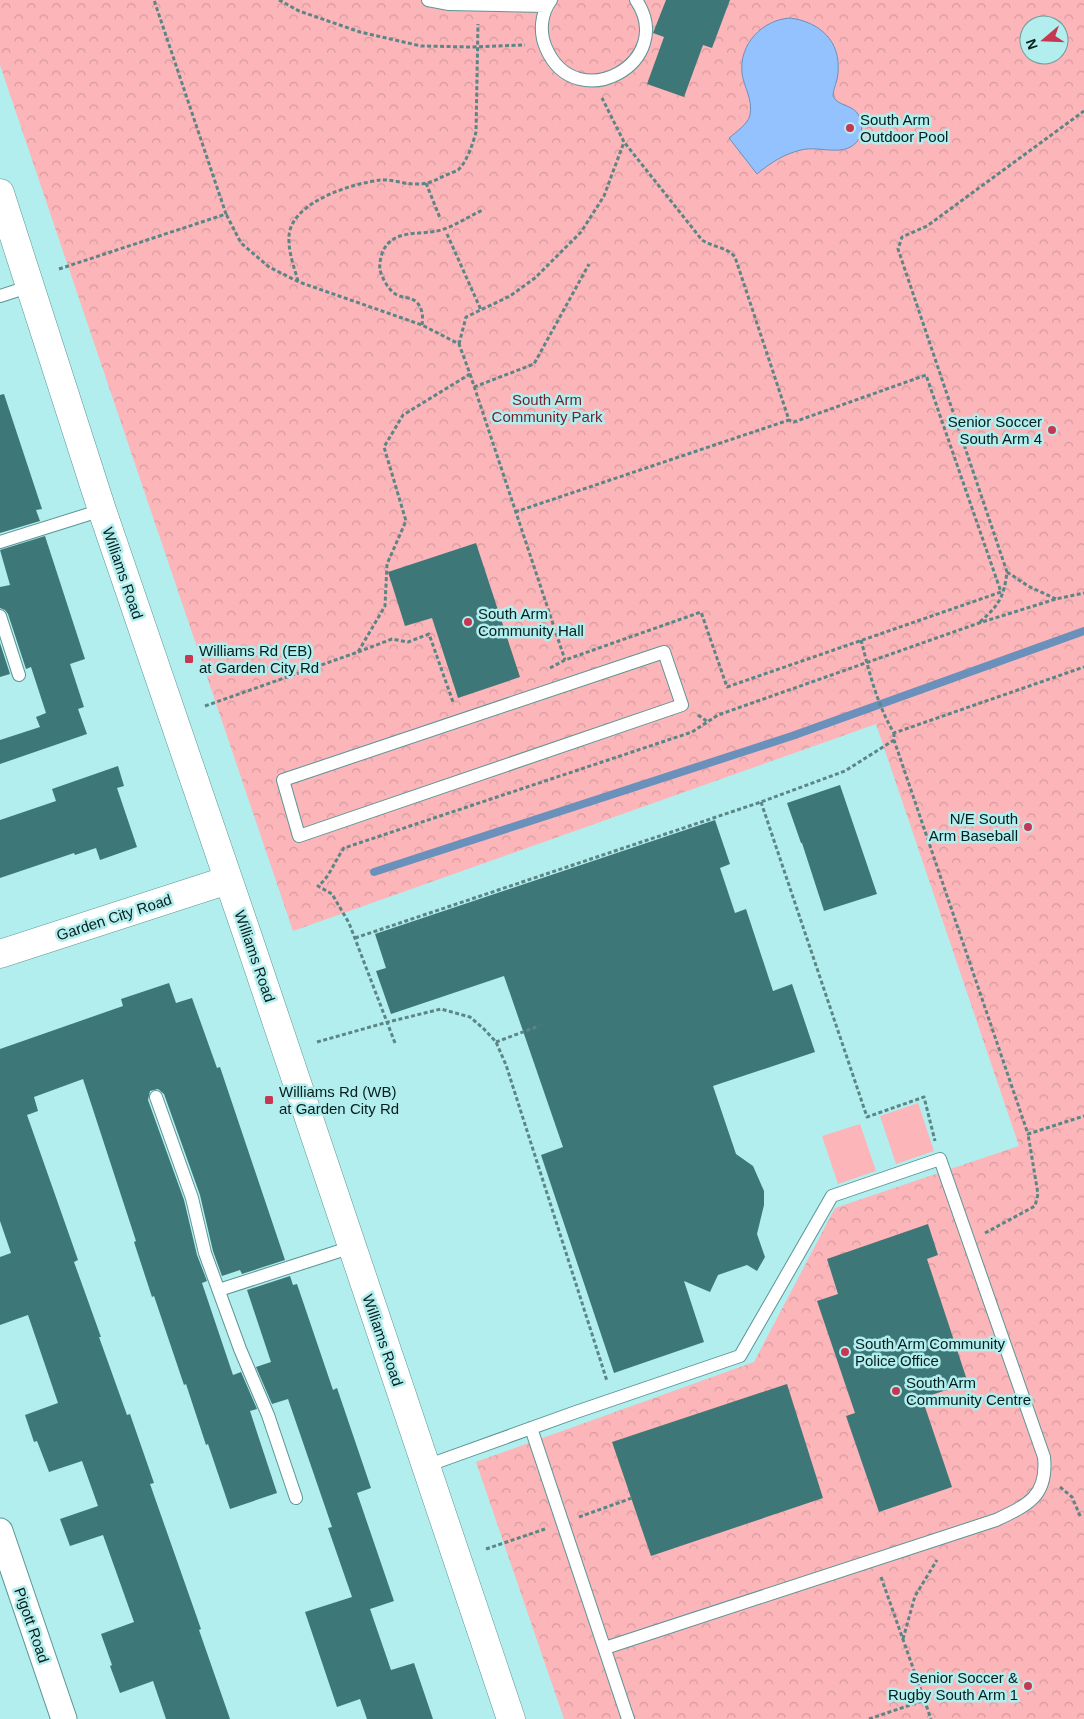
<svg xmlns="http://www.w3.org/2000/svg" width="1084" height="1719" font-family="Helvetica,sans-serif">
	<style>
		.grass { fill: #fcb5b9 }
		.park { fill: url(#park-crowns); fill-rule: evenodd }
		.water { fill: #93c2fe; stroke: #6991bb }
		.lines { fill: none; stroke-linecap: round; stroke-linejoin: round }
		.stream { stroke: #6991bb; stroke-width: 8 }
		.building { fill: #3e7777 }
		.lane-casing { stroke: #5c9595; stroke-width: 14 }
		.street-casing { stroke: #5c9595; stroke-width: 27 }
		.secondary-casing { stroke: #5c9595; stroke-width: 29 }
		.path { stroke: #5c8685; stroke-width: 3; stroke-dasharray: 4 2.5; stroke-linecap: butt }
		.lane { stroke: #fff; stroke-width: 12 }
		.street { stroke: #fff; stroke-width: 25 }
		.secondary { stroke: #fff; stroke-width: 28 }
		.poi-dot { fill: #c73751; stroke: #b2eeed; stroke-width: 2 }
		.labels { text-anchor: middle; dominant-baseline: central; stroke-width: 5; stroke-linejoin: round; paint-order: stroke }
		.poi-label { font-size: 15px; fill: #061e1e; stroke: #b2eeed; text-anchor: start }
		.park-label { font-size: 15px; fill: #741f2e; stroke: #b2eeed }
		.street-label { font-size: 15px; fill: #061e1e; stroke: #b2eeed }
	</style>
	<defs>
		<pattern id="park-crowns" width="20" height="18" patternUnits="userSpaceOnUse" patternTransform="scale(1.25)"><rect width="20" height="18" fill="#fcb5b9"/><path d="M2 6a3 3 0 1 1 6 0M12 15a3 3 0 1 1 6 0" fill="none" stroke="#d69b9f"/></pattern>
	</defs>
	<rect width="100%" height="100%" fill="#b2eeed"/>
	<path class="grass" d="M 918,1103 L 934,1151 L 896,1164 L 880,1116 Z
		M 860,1124 L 876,1171 L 838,1184 L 822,1136 Z"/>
	<path class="park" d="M 0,0 L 1084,0 L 1084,1719 L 564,1719 L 476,1462 L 754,1362 L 835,1208 L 1019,1146 L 876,724 L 293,931 L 0,65 ZM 1029,25 L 1059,25 L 1059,55 L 1029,55 Z"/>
	<path class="water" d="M 790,18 C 820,22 841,41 838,73 C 838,81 833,88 833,96 C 838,107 854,104 859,116 C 862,123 863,132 859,139 C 846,159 820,145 801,150 C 784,154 770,163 757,174 L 729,138 C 736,132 748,124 750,115 C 753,99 744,88 742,73 C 739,44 762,20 790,18 Z"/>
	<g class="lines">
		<path class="stream" d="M 374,872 L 792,736 L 1084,631"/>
	</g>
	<path class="building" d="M 666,0 L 730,0 L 712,48 L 703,45 L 684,97 L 647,84 L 664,37 L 653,33 Z
		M 4,394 L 42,509 L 36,510 L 40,521 L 0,533 L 0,395 Z
		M 45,536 L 85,659 L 70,664 L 84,707 L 78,709 L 87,734 L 0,764 L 0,740 L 40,727 L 36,717 L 46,713 L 31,667 L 26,669 L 8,614 L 5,610 L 0,608 L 0,587 L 10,585 L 0,550 Z
		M 476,543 L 520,677 L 458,698 L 432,618 L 405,626 L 388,572 Z
		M 0,643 L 10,674 L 0,677 Z
		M 118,766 L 124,786 L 117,788 L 137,847 L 100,860 L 96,848 L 75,855 L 74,853 L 0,878 L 0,820 L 56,801 L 52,789 Z
		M 840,785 L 877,894 L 824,911 L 802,843 L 801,843 L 787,803 Z
		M 715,820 L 730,864 L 720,868 L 735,913 L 746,909 L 773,991 L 792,984 L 815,1052 L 713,1086 L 736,1154 L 753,1166 L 764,1191 L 764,1205 L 757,1234 L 765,1257 L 757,1271 L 747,1265 L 718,1275 L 710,1292 L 684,1281 L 704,1342 L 614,1373 L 541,1155 L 563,1147 L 504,976 L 391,1014 L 376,971 L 386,968 L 375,934 Z
		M 169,983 L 176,1003 L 192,998 L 217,1068 L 220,1067 L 285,1260 L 242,1274 L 240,1270 L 222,1276 L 213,1251 L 200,1195 L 164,1094 L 158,1089 L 150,1091 L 148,1100 L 184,1200 L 197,1255 L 207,1281 L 202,1283 L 233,1375 L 241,1372 L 257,1409 L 250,1411 L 277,1493 L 230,1509 L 208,1444 L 206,1445 L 186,1384 L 184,1385 L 154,1296 L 152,1297 L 134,1242 L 136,1241 L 83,1079 L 34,1097 L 38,1111 L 27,1115 L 78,1260 L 74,1262 L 101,1337 L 99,1337 L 127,1415 L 130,1414 L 154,1483 L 150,1484 L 201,1629 L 199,1630 L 230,1719 L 166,1719 L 153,1681 L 120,1693 L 110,1666 L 112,1665 L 101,1634 L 134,1622 L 103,1535 L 70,1546 L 60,1519 L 98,1506 L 82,1461 L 49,1472 L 37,1441 L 34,1442 L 25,1415 L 58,1403 L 28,1315 L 0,1325 L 0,1257 L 11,1253 L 0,1221 L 0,1049 L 123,1006 L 121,999 Z
		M 928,1224 L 938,1255 L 927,1259 L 968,1383 L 922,1398 L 952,1487 L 879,1512 L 846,1416 L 855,1413 L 817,1301 L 838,1294 L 827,1259 Z
		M 290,1276 L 293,1285 L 297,1284 L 333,1390 L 337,1388 L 371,1488 L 357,1493 L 394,1601 L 370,1609 L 391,1670 L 414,1663 L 433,1719 L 367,1719 L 360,1699 L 337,1707 L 305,1612 L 352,1597 L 328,1528 L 332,1527 L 288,1399 L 272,1404 L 256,1367 L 271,1362 L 247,1290 Z
		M 787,1384 L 823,1498 L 651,1556 L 612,1442 Z"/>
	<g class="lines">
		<g class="lane-casing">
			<path id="lane" d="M 428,0 L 449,4 L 547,6
				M 551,0 C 541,13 539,32 546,48 C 576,118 678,62 636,0
				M 0,296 L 31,286
				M 0,542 L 102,510
				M 0,616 L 19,675
				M 664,652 L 682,705 L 299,836 L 283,780 Z
				M 156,1097 L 192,1198 L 205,1253 L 240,1349 L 268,1415 L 296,1498
				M 219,1290 L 352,1247
				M 531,1428 L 628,1719
				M 426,1466 L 576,1412 L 740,1356 L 832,1196 L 940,1159 L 1044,1457 C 1048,1496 1028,1505 996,1520 L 605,1648"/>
		</g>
		<g class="street-casing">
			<path id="street" d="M 0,1531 L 64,1719"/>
		</g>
		<g class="secondary-casing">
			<path id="secondary" d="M 0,193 L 102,510 L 247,934 L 511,1719
				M 0,954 L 228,880"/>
		</g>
		<path class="path" d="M 279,0 L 299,11 L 360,32 L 421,46 L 472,47 L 525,45
			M 426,183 L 440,218
			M 447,234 L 481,310
			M 59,269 L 226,214 L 154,0
			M 298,281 C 294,267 288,251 289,236 C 291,202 353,183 381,180 C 394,179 406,185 419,184 C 428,184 436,180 444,176 C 449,174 454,172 458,170 C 467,162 473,143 476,132 L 478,24
			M 422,325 C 424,314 421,300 408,298 C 404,297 401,297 397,295 C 389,291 382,278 380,270 C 379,264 381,256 383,251 C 394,228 420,236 441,230 C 455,226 469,216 483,210
			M 459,344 L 466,317 L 510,296 L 535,278 L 581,232 L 604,196 L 624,142 L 602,98
			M 470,374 L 565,660
			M 474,387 L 534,364 L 589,264
			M 515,512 L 789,420 L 735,257 C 727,247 712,247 702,240 L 624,142
			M 1007,572 L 1028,586 L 1056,599
			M 980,622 C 999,605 1004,597 1007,572 L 898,249 L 902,237 L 927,226 L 1084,111
			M 861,640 C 869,671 877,705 894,733 L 1084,667
			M 358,652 L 392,639 L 408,642 L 429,634 L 453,702
			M 550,668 L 565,660 L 701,612 L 727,687 L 1001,592 L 926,375 L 794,422 L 789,420
			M 205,706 L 358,652 L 385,606 L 387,564 L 406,521 L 384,447 L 403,415 L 470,374 L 459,344 L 422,325 L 299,282 L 269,267 L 241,243 L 226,214
			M 698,715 L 708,722
			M 894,733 L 894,740 L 1028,1134 L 1084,1116
			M 761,802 L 867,1117 L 924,1097 L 935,1141
			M 355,938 L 761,802 L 845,771 L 894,740
			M 317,1042 L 388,1022 L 441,1009 L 470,1017 L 484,1029 L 496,1042 L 506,1065 L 607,1381
			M 496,1042 L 539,1026
			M 395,1043 L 349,923 L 332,894 L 318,886 C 330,877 335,860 344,848 L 692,732 L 718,715 L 979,623 L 1056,599 L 1084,593
			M 985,1233 L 1035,1206 L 1038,1194 L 1028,1134
			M 1060,1487 L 1072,1497 L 1081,1518
			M 579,1517 L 632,1498
			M 486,1549 L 545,1529
			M 881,1577 L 931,1719
			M 903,1639 L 915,1596 L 937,1560
			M 869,1719 L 925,1700"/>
		<use href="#lane" class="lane"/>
		<use href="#street" class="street"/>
		<use href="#secondary" class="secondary"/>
	</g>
	<g class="poi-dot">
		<circle cx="850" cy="128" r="5"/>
		<circle cx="1052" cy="430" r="5"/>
		<circle cx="468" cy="622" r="5"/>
		<rect x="184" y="654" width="10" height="10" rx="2.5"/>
		<circle cx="1028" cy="827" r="5"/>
		<rect x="264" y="1095" width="10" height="10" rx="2.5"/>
		<circle cx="845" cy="1352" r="5"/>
		<circle cx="896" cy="1391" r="5"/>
		<circle cx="1028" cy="1686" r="5"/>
	</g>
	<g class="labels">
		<g class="poi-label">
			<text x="860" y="119">South Arm<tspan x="860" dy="17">Outdoor Pool</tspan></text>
			<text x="1042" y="421" text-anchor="end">Senior Soccer<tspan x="1042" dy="17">South Arm 4</tspan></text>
			<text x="478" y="613">South Arm<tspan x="478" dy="17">Community Hall</tspan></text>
			<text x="199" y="650">Williams Rd (EB)<tspan x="199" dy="17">at Garden City Rd</tspan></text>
			<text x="1018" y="818" text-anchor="end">N/E South<tspan x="1018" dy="17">Arm Baseball</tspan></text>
			<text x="279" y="1091">Williams Rd (WB)<tspan x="279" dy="17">at Garden City Rd</tspan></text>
			<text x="855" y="1343">South Arm Community<tspan x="855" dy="17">Police Office</tspan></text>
			<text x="906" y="1382">South Arm<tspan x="906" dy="17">Community Centre</tspan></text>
			<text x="1018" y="1677" text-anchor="end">Senior Soccer &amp;<tspan x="1018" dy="17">Rugby South Arm 1</tspan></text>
		</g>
		<g class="park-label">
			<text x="547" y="399">South Arm<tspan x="547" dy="17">Community Park</tspan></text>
		</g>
		<g class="street-label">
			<text transform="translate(123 573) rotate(71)">Williams Road</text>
			<text transform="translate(114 917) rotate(-18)">Garden City Road</text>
			<text transform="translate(255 956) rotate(71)">Williams Road</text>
			<text transform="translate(383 1340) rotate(71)">Williams Road</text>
			<text transform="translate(32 1625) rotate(71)">Pigott Road</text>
		</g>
	</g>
	<g transform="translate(1044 40) rotate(251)"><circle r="24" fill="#b2eeed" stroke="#6d9b9a"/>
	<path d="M0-4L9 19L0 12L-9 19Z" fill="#c73751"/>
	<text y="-8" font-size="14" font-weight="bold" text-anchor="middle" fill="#061e1e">N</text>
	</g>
</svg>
